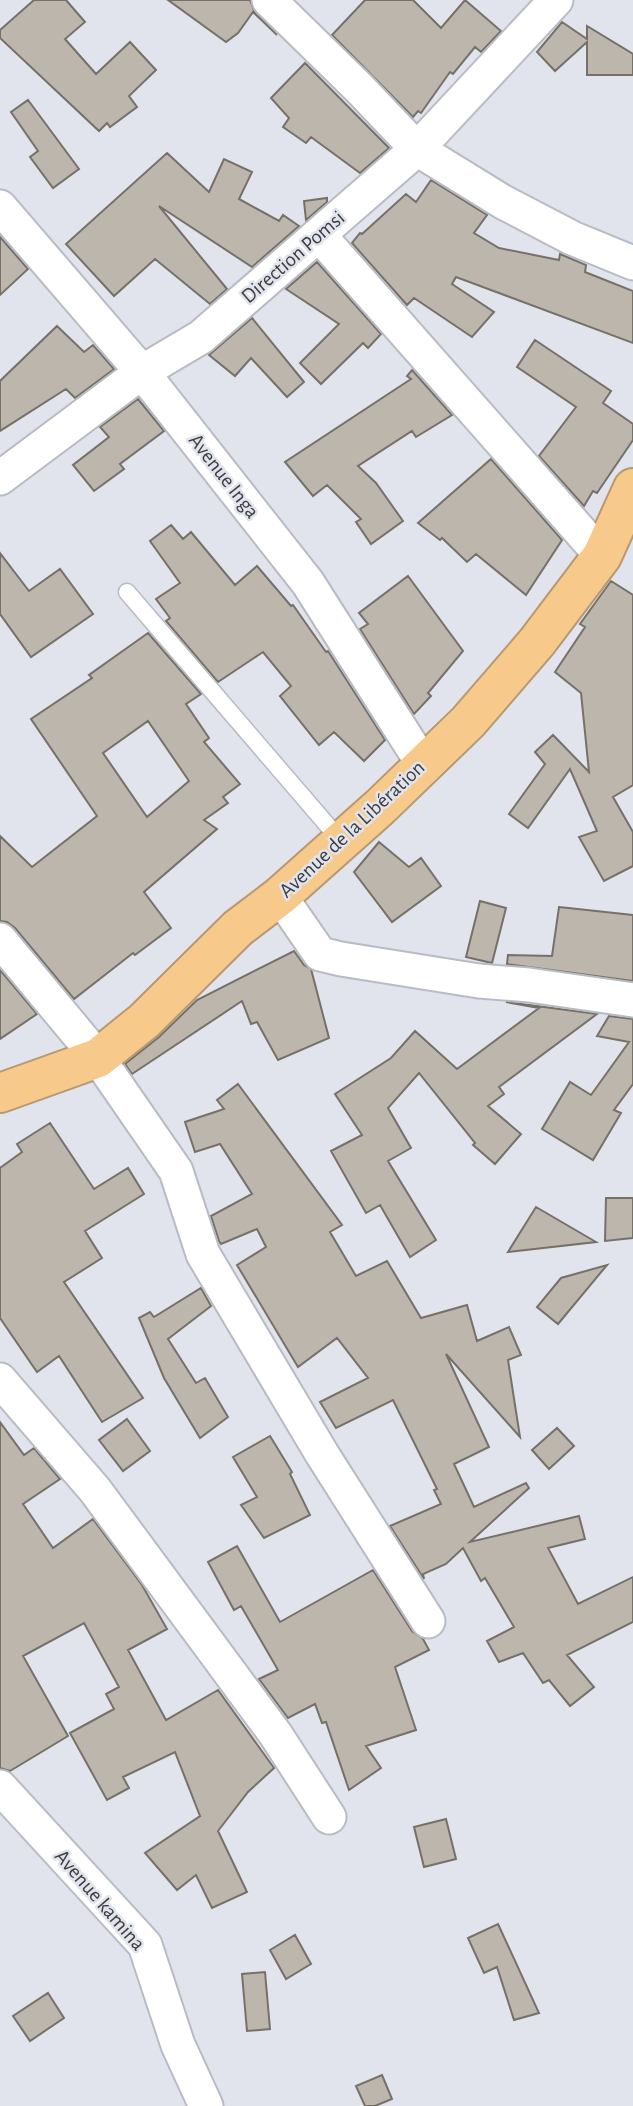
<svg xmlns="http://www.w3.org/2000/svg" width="633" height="2106" font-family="'Alegreya Sans',sans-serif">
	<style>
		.building { fill: #bcb6ad; stroke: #767168; stroke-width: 2; fill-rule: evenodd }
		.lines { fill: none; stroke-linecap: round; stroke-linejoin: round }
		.lane-casing { stroke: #b9bbc4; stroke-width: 19 }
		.street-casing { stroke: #b9bbc4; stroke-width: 37 }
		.highway-casing { stroke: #b69971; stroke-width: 42 }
		.lane { stroke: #fff; stroke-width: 16 }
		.street { stroke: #fff; stroke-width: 33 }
		.highway { stroke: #f7ca8b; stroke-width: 38 }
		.labels { text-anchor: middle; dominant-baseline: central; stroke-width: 5; stroke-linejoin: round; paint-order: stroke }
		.street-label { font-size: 21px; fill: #3c3d41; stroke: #e1e3ed }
	</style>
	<rect width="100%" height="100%" fill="#e1e3ed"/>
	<path class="building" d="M 34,0 L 66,0 L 85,22 L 65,39 L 96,74 L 130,42 L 156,70 L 129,96 L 137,107 L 110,127 L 107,123 L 99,131 L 0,38 L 0,30 Z
		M 168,0 L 250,0 L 255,13 L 277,35 L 253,12 L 238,33 L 226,42 Z
		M 365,0 L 413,0 L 441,28 L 465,0 L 501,31 L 481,52 L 475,47 L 453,74 L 450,72 L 421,113 L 418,111 L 413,117 L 332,35 Z
		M 562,22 L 587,39 L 587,26 L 633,54 L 633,75 L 587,75 L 587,42 L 555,71 L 537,52 Z
		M 305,63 L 389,148 L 360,173 L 311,137 L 306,143 L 283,127 L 289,118 L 271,98 Z
		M 28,100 L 79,169 L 53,188 L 30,157 L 38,151 L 11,112 Z
		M 167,153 L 209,192 L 224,159 L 252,172 L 239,199 L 279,221 L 283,215 L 299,226 L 252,267 L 159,206 L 227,289 L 210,304 L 155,259 L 114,296 L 66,244 Z
		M 431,180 L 487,215 L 474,233 L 499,248 L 559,260 L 560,254 L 586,265 L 585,272 L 633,291 L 633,343 L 456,277 L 452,284 L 494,312 L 472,337 L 414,298 L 407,305 L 352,243 L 360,233 L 362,234 L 406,194 L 416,202 Z
		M 327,198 L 327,202 L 306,220 L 304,201 Z
		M 0,237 L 28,269 L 0,295 Z
		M 317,262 L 381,334 L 368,348 L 363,343 L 321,384 L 300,363 L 339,324 L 286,289 Z
		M 252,318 L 304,382 L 287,397 L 251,358 L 235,376 L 209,355 Z
		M 57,326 L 84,352 L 93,345 L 114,369 L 75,398 L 66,389 L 0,431 L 0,381 Z
		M 535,340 L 611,391 L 603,403 L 633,424 L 633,440 L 597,493 L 593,491 L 584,506 L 539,456 L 576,407 L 517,367 Z
		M 412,370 L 452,415 L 416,437 L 412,431 L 358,466 L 376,483 L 403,521 L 371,544 L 356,522 L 361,519 L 327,485 L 313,496 L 285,462 L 411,379 L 407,376 Z
		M 138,399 L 164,431 L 120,464 L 124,469 L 94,491 L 73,465 L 109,437 L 100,427 Z
		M 491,459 L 562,540 L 526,595 L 476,554 L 467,562 L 442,538 L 440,540 L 418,523 Z
		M 171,525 L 183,539 L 191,532 L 235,585 L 257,566 L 291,606 L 293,605 L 326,652 L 328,651 L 385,740 L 364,761 L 334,732 L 319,745 L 280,696 L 291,686 L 263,652 L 218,682 L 166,621 L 170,618 L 156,599 L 180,583 L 150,541 Z
		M 0,553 L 29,591 L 60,569 L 93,614 L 31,657 L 0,614 Z
		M 408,576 L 463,651 L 428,693 L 431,696 L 414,714 L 360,629 L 368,624 L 359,613 Z
		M 611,581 L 633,595 L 633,785 L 613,797 L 633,832 L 633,866 L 604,881 L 579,837 L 597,831 L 570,769 L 528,828 L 509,814 L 545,764 L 535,752 L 553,735 L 589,772 L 581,693 L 555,672 L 585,627 L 580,624 Z
		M 148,633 L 201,694 L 186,704 L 209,738 L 204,742 L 240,784 L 223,797 L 228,803 L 204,820 L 217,829 L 144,892 L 171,928 L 135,955 L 133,953 L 74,999 L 15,928 L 7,922 L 0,921 L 0,836 L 32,867 L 97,816 L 31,719 L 92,678 L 89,675 ZM 148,721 L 189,781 L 147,817 L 103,753 Z
		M 379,842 L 409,867 L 421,858 L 441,886 L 392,922 L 354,872 Z
		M 480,901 L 506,908 L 492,963 L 466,957 Z
		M 559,907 L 633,915 L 633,981 L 507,964 L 508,955 L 552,956 Z
		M 294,951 L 304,965 L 311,969 L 329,1038 L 278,1060 L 257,1022 L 251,1024 L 242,1001 L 132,1074 L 125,1064 L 159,1037 L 197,1000 Z
		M 0,970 L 37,1014 L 0,1039 Z
		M 506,1002 L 597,1014 L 499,1087 L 504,1094 L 488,1106 L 521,1134 L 495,1164 L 473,1145 L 475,1143 L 419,1073 L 388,1108 L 411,1148 L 388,1161 L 436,1240 L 410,1257 L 380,1205 L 366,1213 L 331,1151 L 362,1135 L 335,1094 L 391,1058 L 415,1031 L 457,1069 L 539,1008 Z
		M 609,1016 L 633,1019 L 633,1084 L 614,1110 L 621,1113 L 593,1160 L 542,1129 L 570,1082 L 591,1095 L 629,1042 L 597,1036 Z
		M 238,1084 L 342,1225 L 330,1232 L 356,1276 L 387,1261 L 421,1318 L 467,1305 L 477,1341 L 509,1327 L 521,1355 L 508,1360 L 520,1437 L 446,1354 L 489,1447 L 454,1464 L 474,1507 L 526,1483 L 529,1488 L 470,1542 L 579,1516 L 585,1539 L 548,1548 L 578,1604 L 633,1577 L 633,1622 L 567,1655 L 594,1687 L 570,1706 L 549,1680 L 543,1683 L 523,1653 L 499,1662 L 487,1641 L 514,1627 L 485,1578 L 481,1581 L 463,1548 L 446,1564 L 423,1574 L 424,1579 L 390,1526 L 441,1504 L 434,1490 L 437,1489 L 393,1400 L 336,1428 L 320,1402 L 368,1378 L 337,1338 L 298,1367 L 237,1265 L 266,1247 L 257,1229 L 221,1244 L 219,1241 L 211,1216 L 252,1194 L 220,1144 L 195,1152 L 185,1122 L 224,1109 L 217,1100 Z
		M 50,1123 L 94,1189 L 128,1168 L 144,1194 L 85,1231 L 102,1258 L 64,1282 L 143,1398 L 102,1422 L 59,1356 L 37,1372 L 0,1318 L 0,1168 L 22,1152 L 17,1144 Z
		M 606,1198 L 633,1198 L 633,1238 L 605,1241 Z
		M 536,1207 L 596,1242 L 508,1252 Z
		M 607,1265 L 558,1324 L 537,1307 L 561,1278 Z
		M 201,1288 L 211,1306 L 168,1339 L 196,1383 L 205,1378 L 228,1417 L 200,1438 L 164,1378 L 139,1318 L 150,1312 L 154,1317 Z
		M 127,1419 L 150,1451 L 123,1471 L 99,1440 Z
		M 0,1422 L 24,1455 L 34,1448 L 60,1479 L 23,1504 L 53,1548 L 93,1519 L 142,1585 L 167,1629 L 128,1650 L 166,1720 L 218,1690 L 274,1768 L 248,1792 L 218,1831 L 247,1892 L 212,1908 L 196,1875 L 177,1890 L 145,1853 L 200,1816 L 175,1752 L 123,1777 L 129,1788 L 107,1800 L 70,1733 L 114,1709 L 106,1694 L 119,1687 L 84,1623 L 23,1656 L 68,1736 L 10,1771 L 0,1768 Z
		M 557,1428 L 574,1446 L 549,1469 L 532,1450 Z
		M 270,1436 L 292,1472 L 290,1474 L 310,1515 L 264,1538 L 241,1505 L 257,1497 L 233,1457 Z
		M 237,1546 L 280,1622 L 373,1570 L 412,1631 L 423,1639 L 429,1650 L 395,1667 L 416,1730 L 366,1746 L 381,1768 L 349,1790 L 326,1722 L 322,1723 L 315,1704 L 288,1718 L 259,1679 L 278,1670 L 241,1606 L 234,1610 L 208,1562 Z
		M 446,1819 L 456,1859 L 424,1867 L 414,1827 Z
		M 498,1924 L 539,2013 L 514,2020 L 497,1967 L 484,1973 L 468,1938 Z
		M 295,1935 L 311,1964 L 286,1979 L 270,1950 Z
		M 265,1972 L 270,2029 L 247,2031 L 242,1974 Z
		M 48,1993 L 64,2018 L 30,2041 L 13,2016 Z
		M 382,2075 L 392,2099 L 375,2106 L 365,2106 L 356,2086 Z"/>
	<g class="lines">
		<g class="lane-casing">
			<path id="lane" d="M 127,592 L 341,841"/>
		</g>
		<g class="street-casing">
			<path id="street" d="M 269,0 L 359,88 L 417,149 L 503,202 L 572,238 L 633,263
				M 0,207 L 142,372 L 308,583 L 423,764
				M 319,235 L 602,556
				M 0,478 L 142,372 L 201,337 L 417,149 L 556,0
				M 280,896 L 320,954 L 341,959 L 479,981 L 529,985 L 633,1000
				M 0,940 L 98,1058 L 176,1171 L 203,1254 L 322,1454 L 428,1621
				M 0,1380 L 95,1490 L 276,1735 L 329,1817
				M 0,1787 L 145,1945 L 178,2045 L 206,2106"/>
		</g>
		<g class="highway-casing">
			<path id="highway" d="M 0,1093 L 98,1058 L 144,1021 L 238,928 L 280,896 L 380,807 L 468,722 L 537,642 L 602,556 L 633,488"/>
		</g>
		<use href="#lane" class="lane"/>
		<use href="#street" class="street"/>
		<use href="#highway" class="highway"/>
	</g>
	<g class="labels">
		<g class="street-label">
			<text transform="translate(293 257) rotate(-41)">Direction Pomsi</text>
			<text transform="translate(224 476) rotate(52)">Avenue Inga</text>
			<text transform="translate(352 829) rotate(-43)">Avenue de la Libération</text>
			<text transform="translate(100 1900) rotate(49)">Avenue kamina</text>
		</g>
	</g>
</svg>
